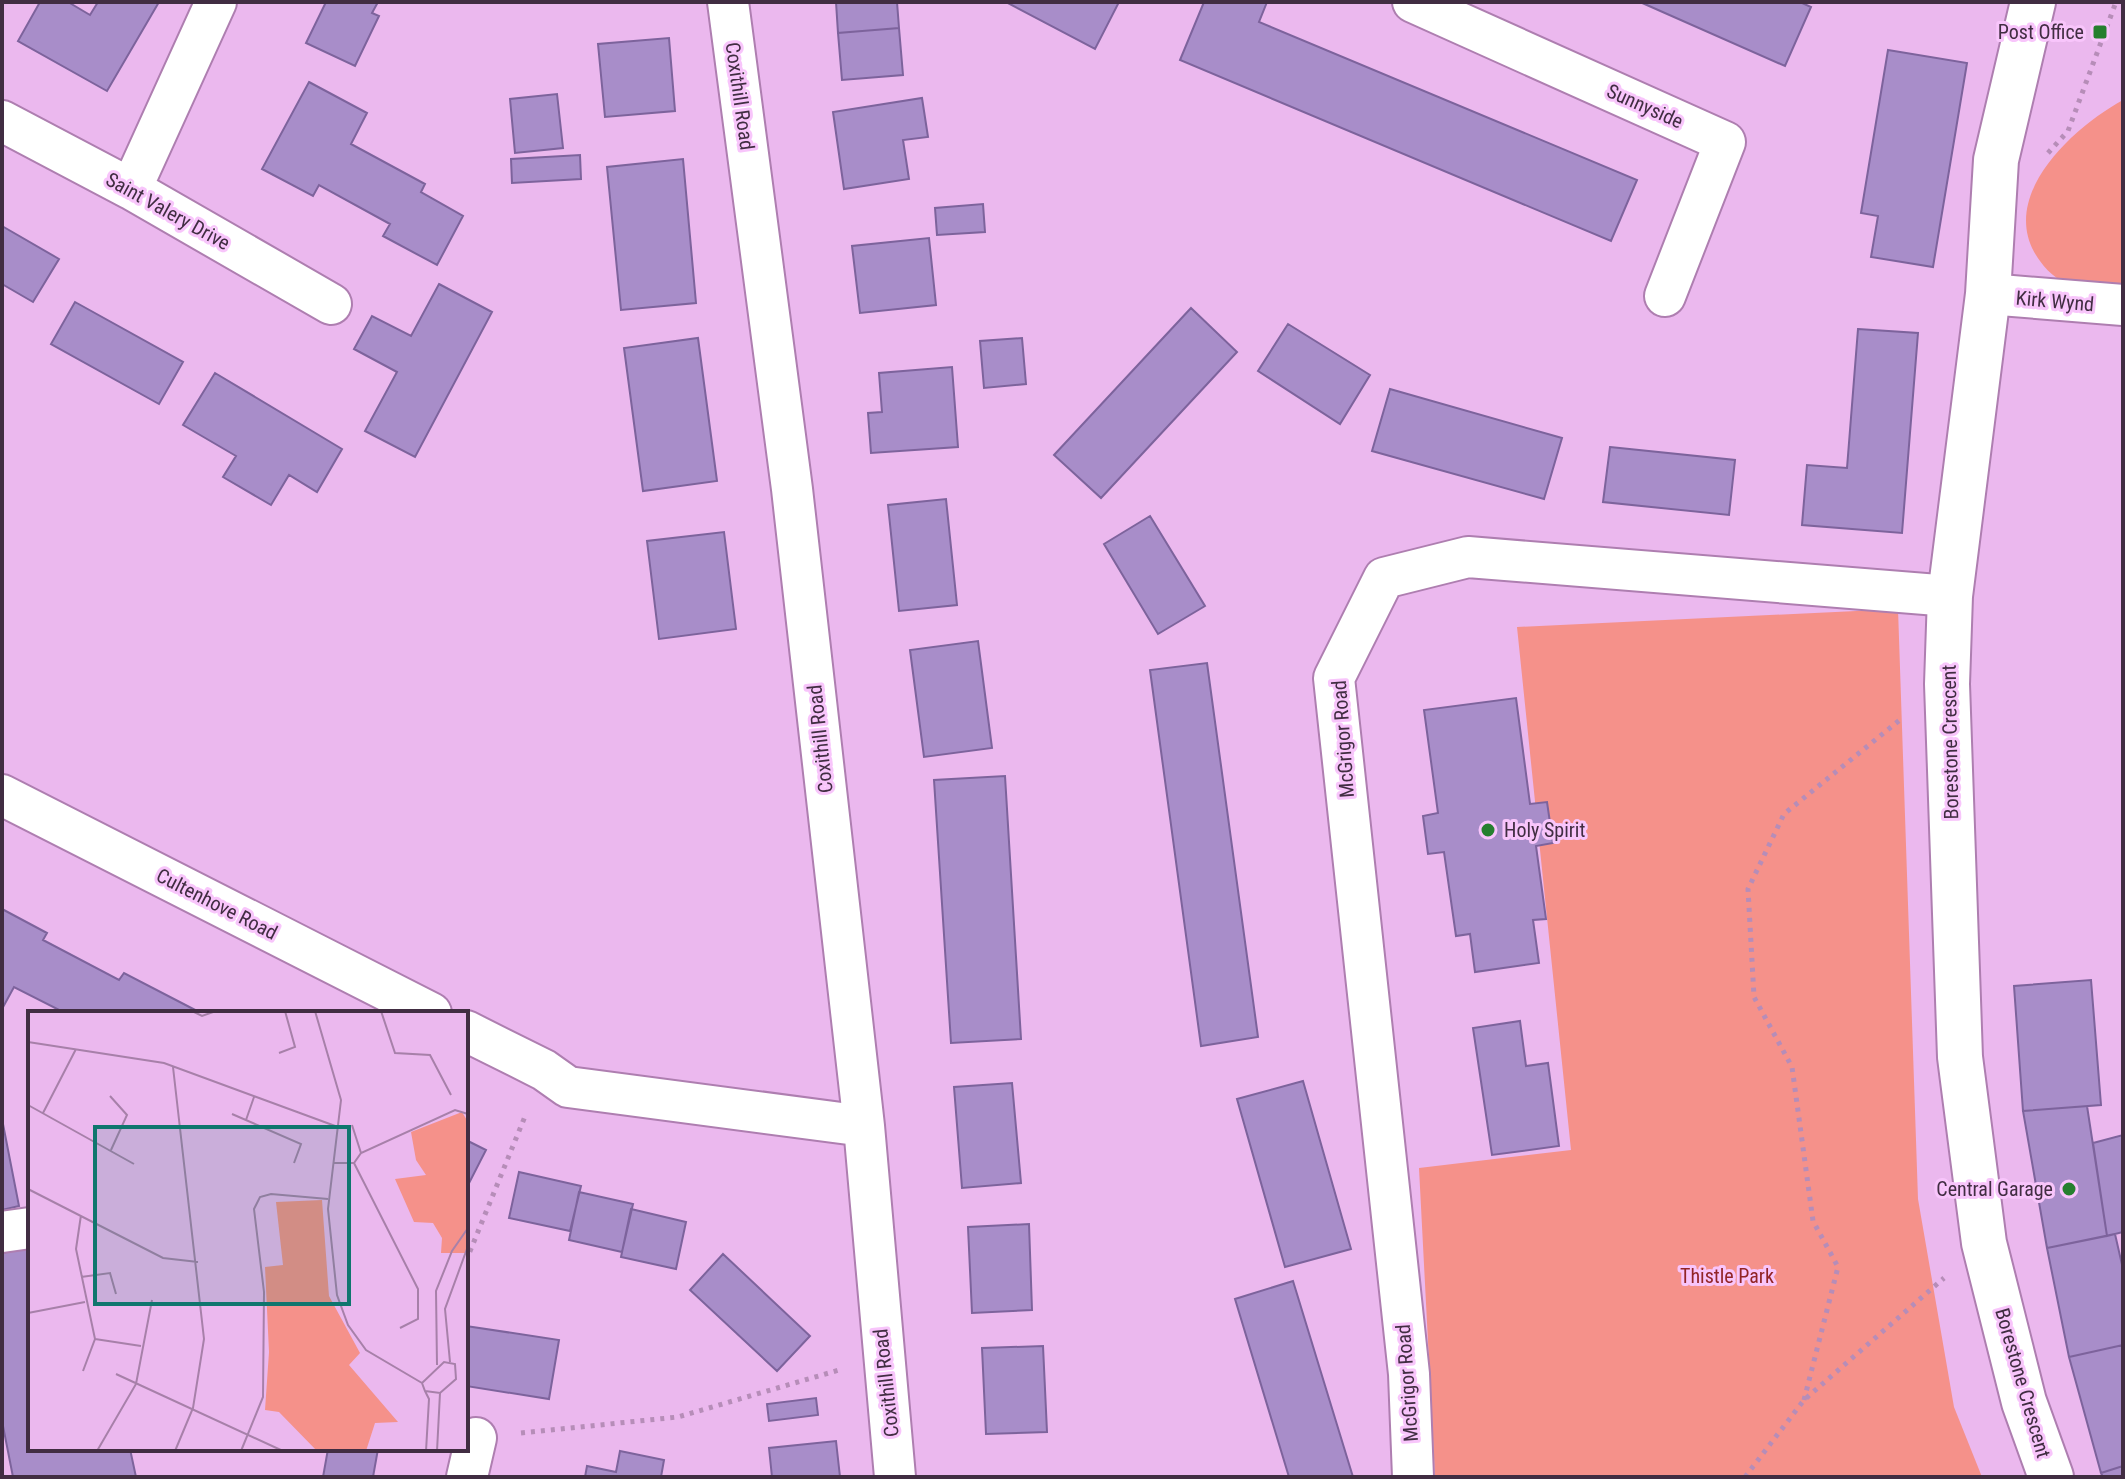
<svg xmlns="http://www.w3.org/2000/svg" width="2125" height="1479" font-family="'Roboto Condensed',sans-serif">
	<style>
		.green { fill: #f5918a }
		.building { fill: #a88dc9; stroke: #7d639c; stroke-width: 2 }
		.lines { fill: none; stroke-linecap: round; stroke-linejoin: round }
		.minor-casing { stroke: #ae7eb0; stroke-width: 44 }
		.secondary-casing { stroke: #ae7eb0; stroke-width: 48 }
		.path { stroke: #b68db8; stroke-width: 5; stroke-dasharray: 4 6; stroke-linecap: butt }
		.minor { stroke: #fff; stroke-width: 40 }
		.secondary { stroke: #fff; stroke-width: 44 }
		.poi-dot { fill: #267f2f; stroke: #f8c5fb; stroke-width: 3 }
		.labels { text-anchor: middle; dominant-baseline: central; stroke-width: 6; stroke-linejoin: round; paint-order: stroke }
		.poi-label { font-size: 20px; fill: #412d42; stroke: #f8c5fb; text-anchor: end }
		.street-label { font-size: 20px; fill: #412d42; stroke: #f8c5fb }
		.park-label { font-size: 20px; fill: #922426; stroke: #f8c5fb }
		.inset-road { fill: none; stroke: #a780a9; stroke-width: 2 }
		.view { fill: #0f766e; fill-opacity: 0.15; stroke: #0f766e; stroke-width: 4 }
		.inset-edge { fill: none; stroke: #412d42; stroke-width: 4 }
	</style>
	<rect width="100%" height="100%" fill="#ebb8ee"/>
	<path class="green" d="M 2123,100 L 2123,289 C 2109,289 2093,291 2079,288 C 2063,284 2049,274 2040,261 C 1994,199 2072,128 2123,100 Z
		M 1898,609 L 1918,1199 L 1954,1407 L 1982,1477 L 1435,1477 L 1419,1168 L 1571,1150 L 1517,627 Z"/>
	<path class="building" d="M 40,2 L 68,2 L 90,15 L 98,2 L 159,2 L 107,91 L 18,41 Z
		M 326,2 L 378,2 L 372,13 L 379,16 L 355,66 L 306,43 Z
		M 836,2 L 897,2 L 899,28 L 838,33 Z
		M 1006,2 L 1119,2 L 1095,49 Z
		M 1204,2 L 1267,2 L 1259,22 L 1637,180 L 1611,241 L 1180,60 Z
		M 1640,2 L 1800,2 L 1811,7 L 1785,66 Z
		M 899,28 L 903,75 L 842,80 L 838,33 Z
		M 669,38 L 675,111 L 605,117 L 598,44 Z
		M 1888,50 L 1967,63 L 1933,267 L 1871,257 L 1878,216 L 1861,213 Z
		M 309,82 L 367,113 L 351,144 L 425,184 L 421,192 L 463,216 L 437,265 L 383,236 L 390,224 L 319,185 L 313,196 L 262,169 Z
		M 557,94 L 563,148 L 515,153 L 510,99 Z
		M 922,98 L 928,137 L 903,140 L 909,179 L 844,189 L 833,112 Z
		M 580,155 L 581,179 L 512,183 L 511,159 Z
		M 683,159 L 696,303 L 621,310 L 607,167 Z
		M 983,204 L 985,232 L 937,235 L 935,208 Z
		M 2,226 L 59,259 L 33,302 L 2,284 Z
		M 929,238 L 936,305 L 860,313 L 852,246 Z
		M 439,284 L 492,312 L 415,457 L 365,431 L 397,372 L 354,349 L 372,316 L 411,336 Z
		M 75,302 L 183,362 L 159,404 L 51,344 Z
		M 1191,308 L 1237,352 L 1101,498 L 1054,455 Z
		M 1288,324 L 1370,375 L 1340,424 L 1258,371 Z
		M 1858,329 L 1918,333 L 1902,533 L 1802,525 L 1807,465 L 1847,468 Z
		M 698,338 L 717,481 L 643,491 L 624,348 Z
		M 1022,338 L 1026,384 L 984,388 L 980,341 Z
		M 952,367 L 958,447 L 871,453 L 868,413 L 882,412 L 879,373 Z
		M 215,373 L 342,449 L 317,492 L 289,475 L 271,505 L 223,477 L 236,456 L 183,425 Z
		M 1390,389 L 1562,438 L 1544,499 L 1372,451 Z
		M 1610,447 L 1735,460 L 1729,515 L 1603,502 Z
		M 946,499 L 957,605 L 899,611 L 888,505 Z
		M 1150,516 L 1205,606 L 1158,634 L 1104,544 Z
		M 724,532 L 736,629 L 659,639 L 647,541 Z
		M 978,641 L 992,748 L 924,757 L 910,650 Z
		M 1207,663 L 1258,1037 L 1201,1046 L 1150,670 Z
		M 1516,698 L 1530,804 L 1547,802 L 1553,843 L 1536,846 L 1546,919 L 1533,920 L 1539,963 L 1475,972 L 1470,934 L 1456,936 L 1444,852 L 1428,854 L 1423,816 L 1438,813 L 1424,710 Z
		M 1005,776 L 1021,1039 L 951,1043 L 934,780 Z
		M 2,909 L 47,933 L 43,940 L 119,980 L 124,973 L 201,1013 L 65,1013 L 14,987 L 2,1009 Z
		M 2091,980 L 2101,1105 L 2023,1111 L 2014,986 Z
		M 1520,1021 L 1526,1066 L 1548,1063 L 1559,1146 L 1492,1155 L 1473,1028 Z
		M 1303,1081 L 1351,1249 L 1285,1267 L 1237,1099 Z
		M 1012,1083 L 1021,1183 L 962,1188 L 954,1087 Z
		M 2087,1106 L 2107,1236 L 2047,1248 L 2023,1111 Z
		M 2,1119 L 19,1206 L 2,1210 Z
		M 2123,1135 L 2123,1232 L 2107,1236 L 2093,1143 Z
		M 466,1140 L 486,1150 L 466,1189 Z
		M 519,1172 L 581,1186 L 570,1231 L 509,1218 Z
		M 579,1192 L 633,1204 L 622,1252 L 569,1240 Z
		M 631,1209 L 686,1222 L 676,1269 L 621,1257 Z
		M 1029,1224 L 1032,1310 L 972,1313 L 968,1227 Z
		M 2115,1234 L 2123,1269 L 2123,1345 L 2069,1357 L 2047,1248 Z
		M 30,1247 L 30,1449 L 130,1449 L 136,1477 L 13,1477 L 2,1421 L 2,1253 Z
		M 723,1254 L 810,1336 L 777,1371 L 690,1290 Z
		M 1293,1281 L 1353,1477 L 1289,1477 L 1235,1299 Z
		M 466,1326 L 559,1340 L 549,1399 L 466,1386 Z
		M 2123,1345 L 2123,1466 L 2101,1473 L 2069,1357 Z
		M 1043,1346 L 1047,1432 L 986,1434 L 982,1348 Z
		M 816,1398 L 818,1415 L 769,1421 L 767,1404 Z
		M 836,1441 L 840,1477 L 772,1477 L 769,1448 Z
		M 328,1449 L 378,1449 L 373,1477 L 323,1477 Z
		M 620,1451 L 664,1460 L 661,1477 L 585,1477 L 587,1466 L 616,1472 Z
		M 2123,1466 L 2123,1477 L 2103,1477 L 2101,1473 Z"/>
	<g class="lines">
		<g class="minor-casing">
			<path id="minor" d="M 728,2 L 792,489 L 864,1126 L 895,1477
				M 1413,2 L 1725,142 L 1665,296
				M 2,121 L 131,189 L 331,304
				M 131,189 L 216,2
				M 1988,294 L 2123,305
				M 2,795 L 431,1013
				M 466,1031 L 544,1070 L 568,1087 L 864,1126
				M 2,1232 L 30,1228
				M 467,1477 L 476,1438
				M 1413,1477 L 1409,1374 L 1334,678 L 1384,578 L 1468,557 L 1950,596"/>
		</g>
		<g class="secondary-casing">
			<path id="secondary" d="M 2033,2 L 1996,160 L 1988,294 L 1950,596 L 1947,684 L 1960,1057 L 1984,1243 L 2024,1402 L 2051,1477"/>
		</g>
		<path class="path" d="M 2048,153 L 2068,131 L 2116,2
			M 466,1261 L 526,1114
			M 1804,1400 L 1838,1267 L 1813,1221 L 1792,1067 L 1754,997 L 1748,889 L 1784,814 L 1901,719
			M 521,1433 L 678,1417 L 839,1370
			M 1745,1477 L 1804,1400 L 1944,1278"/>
		<use href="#minor" class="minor"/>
		<use href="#secondary" class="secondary"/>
	</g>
	<g class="poi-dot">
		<rect x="2092" y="24" width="16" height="16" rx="4"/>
		<circle cx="1488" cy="830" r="8"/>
		<circle cx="2069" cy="1189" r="8"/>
	</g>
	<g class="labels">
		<g class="poi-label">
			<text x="2084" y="32">Post Office</text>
			<text x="1504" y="830" text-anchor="start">Holy Spirit</text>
			<text x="2053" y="1189">Central Garage</text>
		</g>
		<g class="street-label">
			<text transform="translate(740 96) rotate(82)">Coxithill Road</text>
			<text transform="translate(1645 106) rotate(24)">Sunnyside</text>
			<text transform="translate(168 211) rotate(29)">Saint Valery Drive</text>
			<text transform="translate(2055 301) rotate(5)">Kirk Wynd</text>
			<text transform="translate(820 739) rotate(-96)">Coxithill Road</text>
			<text transform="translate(1343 739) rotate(-94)">McGrigor Road</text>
			<text transform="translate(1950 742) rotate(-91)">Borestone Crescent</text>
			<text transform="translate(217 904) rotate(27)">Cultenhove Road</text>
			<text transform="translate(886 1383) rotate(-96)">Coxithill Road</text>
			<text transform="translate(1407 1383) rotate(-94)">McGrigor Road</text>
			<text transform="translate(2023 1383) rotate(74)">Borestone Crescent</text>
		</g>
		<g class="park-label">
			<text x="1727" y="1276">Thistle Park</text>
		</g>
	</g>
	<g transform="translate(28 1011)">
		<rect width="440" height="440" fill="#ebb8ee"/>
		<path d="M 434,101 L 440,111 L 440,242 L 413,242 L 414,227 L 405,212 L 386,211 L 367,168 L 398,164 L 388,149 L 383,121 ZM 294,189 L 301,285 L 332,342 L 321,354 L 370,411 L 347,412 L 338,440 L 289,440 L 251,401 L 237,399 L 241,341 L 237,256 L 255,254 L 248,191 Z" fill="#f5918a"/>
		<path class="inset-road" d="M 164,0 L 174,5 L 188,0M 287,0 L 313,89 L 300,198 L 309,284 L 320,314 L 338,339 L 394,372M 353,0 L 367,42 L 402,44 L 423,84M 0,31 L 136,52 L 310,116M 251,42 L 267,36 L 257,0M 145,56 L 176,328 L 165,397 L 147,440M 82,85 L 99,104 L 83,139M 0,94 L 106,153M 15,102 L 48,38M 204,103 L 273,133 L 266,152M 218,109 L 226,86M 324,114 L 333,142M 305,152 L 326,152 L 333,142 L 427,99 L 440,103M 326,152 L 390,278 L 390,308 L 372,317M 0,178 L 135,247 L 170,251M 53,204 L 48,238 L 67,328 L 55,360M 53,266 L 82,262 L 88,283M 0,302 L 57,291M 67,328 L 113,335M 422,351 L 417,298 L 440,235M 409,354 L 408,280 L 424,240 L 440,217M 88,363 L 255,440M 397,380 L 412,382 L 428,368 L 427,353 L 416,351 L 394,372 L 397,380 L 401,388 L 398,440M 69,440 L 108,373 L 124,289M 213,440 L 235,386 L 236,281 L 226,198 L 232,186 L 243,183 L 300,188M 409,440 L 412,382"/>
		<path class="view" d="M 67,116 L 321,116 L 321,293 L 67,293 Z"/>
		<rect width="440" height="440" class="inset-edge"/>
	</g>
	<rect width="2125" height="1479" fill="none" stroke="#412d42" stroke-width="8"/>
</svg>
